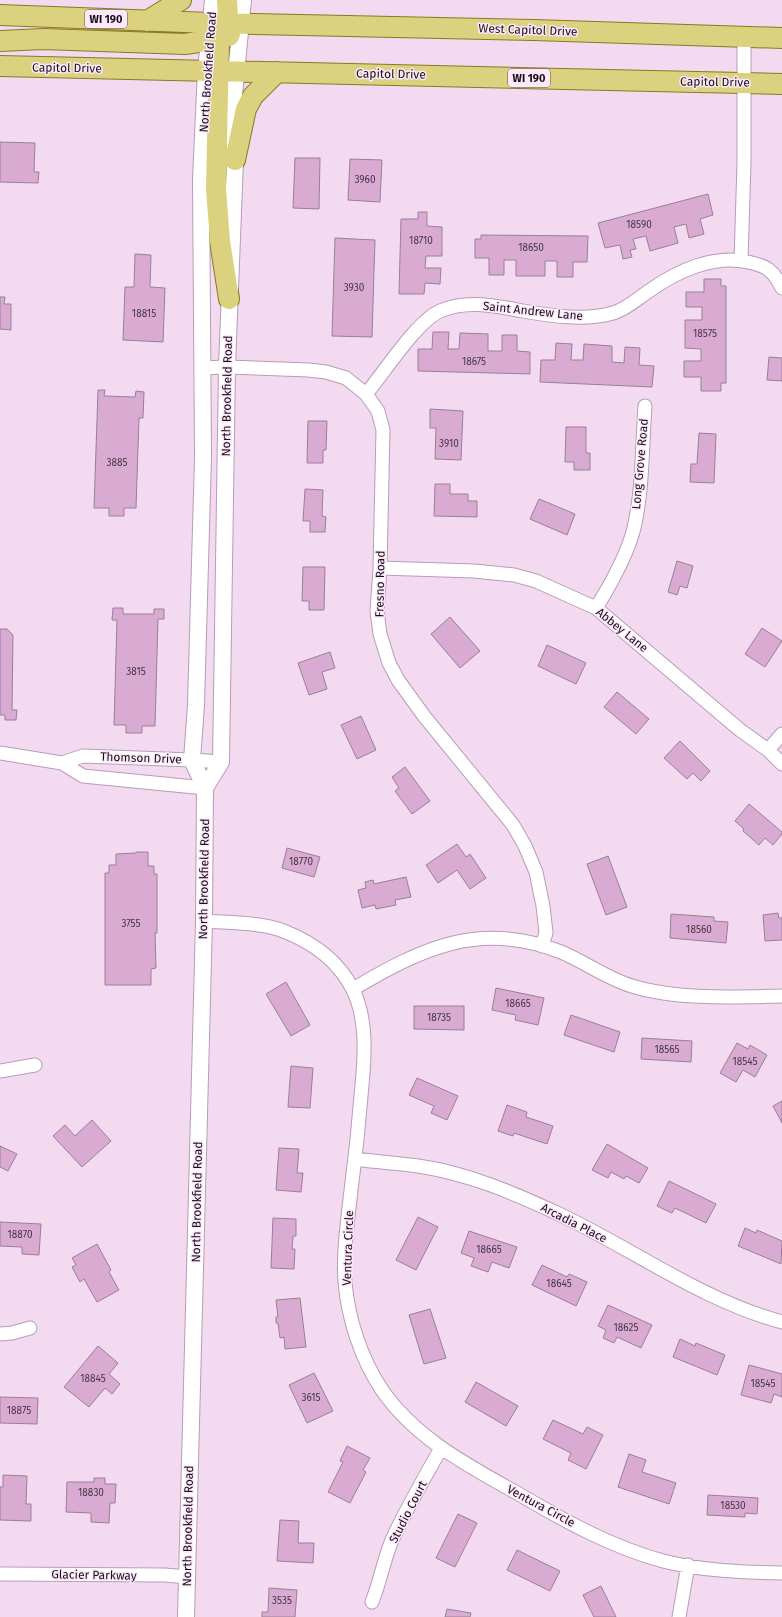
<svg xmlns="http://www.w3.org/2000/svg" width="782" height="1617" font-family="'Fira Sans',sans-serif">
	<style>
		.building { fill: #d9abd3; stroke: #988095 }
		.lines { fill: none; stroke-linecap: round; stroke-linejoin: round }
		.minor-casing { stroke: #b69eb4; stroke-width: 15 }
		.tertiary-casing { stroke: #b69eb4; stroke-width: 18 }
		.primary-casing { stroke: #887a22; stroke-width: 22 }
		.minor { stroke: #fff; stroke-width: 13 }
		.tertiary { stroke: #fff; stroke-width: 16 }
		.primary { stroke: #dcd17e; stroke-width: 20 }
		.labels { text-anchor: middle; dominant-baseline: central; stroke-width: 3; stroke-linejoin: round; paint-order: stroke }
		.number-label { font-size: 10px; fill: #483747 }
		.shield { fill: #fee9fc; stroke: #5d515c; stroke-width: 1 }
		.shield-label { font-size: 11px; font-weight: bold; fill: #181018 }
		.street-label { font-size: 12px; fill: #181018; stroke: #fee9fc }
	</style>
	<rect width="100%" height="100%" fill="#f3daf1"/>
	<path class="building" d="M 0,142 L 35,143 L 34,172 L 39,172 L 38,183 L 0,182 Z
		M 295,158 L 320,158 L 319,209 L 293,208 Z
		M 350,159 L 382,160 L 380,202 L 348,200 Z
		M 708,194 L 713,215 L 700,219 L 704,234 L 689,238 L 686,224 L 674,227 L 678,243 L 650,251 L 646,236 L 633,239 L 636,249 L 630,250 L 632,257 L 623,259 L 620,245 L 605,248 L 598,223 Z
		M 418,212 L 427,212 L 427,226 L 442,227 L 442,256 L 426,256 L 425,268 L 441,268 L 440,284 L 425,283 L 424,294 L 399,294 L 401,219 L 418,219 Z
		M 481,235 L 588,236 L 587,262 L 573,262 L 573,277 L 557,277 L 557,261 L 545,261 L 545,276 L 516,276 L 516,260 L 504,260 L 504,275 L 489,275 L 489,258 L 475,258 L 475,239 L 481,239 Z
		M 335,238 L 375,240 L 372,337 L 332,336 Z
		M 135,254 L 151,255 L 150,287 L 165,288 L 163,342 L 123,340 L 125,287 L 134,287 Z
		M 704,279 L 721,279 L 721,286 L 726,286 L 726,383 L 721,383 L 721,391 L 701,391 L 701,377 L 684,377 L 684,361 L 701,361 L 701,349 L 685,348 L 685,320 L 702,320 L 702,307 L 686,307 L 686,292 L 704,292 Z
		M 0,297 L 5,297 L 4,304 L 11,304 L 11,330 L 0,329 Z
		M 433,332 L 449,332 L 448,349 L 459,349 L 460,333 L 488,334 L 488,351 L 502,351 L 502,335 L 517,335 L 517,351 L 530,352 L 530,374 L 418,371 L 418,349 L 432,349 Z
		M 556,343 L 572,344 L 571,360 L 583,360 L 584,344 L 612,346 L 612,362 L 624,363 L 625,347 L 640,348 L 639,365 L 654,366 L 652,387 L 540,382 L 541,360 L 555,360 Z
		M 769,357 L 782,358 L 782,381 L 767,380 Z
		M 98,390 L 105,390 L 104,396 L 135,397 L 136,391 L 144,392 L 143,418 L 139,418 L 136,508 L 124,508 L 124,516 L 109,516 L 109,508 L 94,508 Z
		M 430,409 L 463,411 L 461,460 L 435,459 L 436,428 L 430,428 Z
		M 308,421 L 327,421 L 326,450 L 323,450 L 323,463 L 307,463 Z
		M 566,427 L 586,427 L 586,453 L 590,453 L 590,470 L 574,470 L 574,462 L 565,462 Z
		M 699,433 L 716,434 L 714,483 L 690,482 L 691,464 L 697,464 Z
		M 435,484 L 450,484 L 450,494 L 468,494 L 468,501 L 477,501 L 477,517 L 434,516 Z
		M 305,489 L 323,490 L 322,516 L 326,517 L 325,532 L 310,532 L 310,521 L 303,521 Z
		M 539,499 L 575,514 L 567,535 L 530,519 Z
		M 677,561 L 693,566 L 687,588 L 680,586 L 677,595 L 668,592 Z
		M 303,567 L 325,567 L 324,610 L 309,610 L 309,601 L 302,601 Z
		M 113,608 L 123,608 L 123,614 L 154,614 L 154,609 L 164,609 L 164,619 L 158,619 L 155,726 L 142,726 L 142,733 L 126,733 L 126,725 L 114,725 L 117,620 L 112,620 Z
		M 450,617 L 480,651 L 460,668 L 431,634 Z
		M 762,628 L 782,641 L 765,667 L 745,654 Z
		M 0,629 L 7,629 L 13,635 L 12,710 L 17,710 L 16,720 L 5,720 L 5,715 L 0,715 Z
		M 547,645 L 586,663 L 576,684 L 538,666 Z
		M 330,652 L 335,668 L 322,672 L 327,689 L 309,695 L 298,663 Z
		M 617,692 L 649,719 L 636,734 L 604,707 Z
		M 361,716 L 376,750 L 357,759 L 341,725 Z
		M 680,741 L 710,771 L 701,781 L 693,773 L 687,779 L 664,758 Z
		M 405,767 L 430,801 L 412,814 L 395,791 L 399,788 L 392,777 Z
		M 749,804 L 782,832 L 782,834 L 773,845 L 765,838 L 759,845 L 743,831 L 744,829 L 735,821 Z
		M 457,844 L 466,857 L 470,854 L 486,878 L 470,889 L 457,870 L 438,883 L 426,865 Z
		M 287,848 L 320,857 L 314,877 L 282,868 Z
		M 136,852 L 148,852 L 148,866 L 154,866 L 154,874 L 157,874 L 157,933 L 155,933 L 156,968 L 151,969 L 151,985 L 105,985 L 105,873 L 109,873 L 109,865 L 116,865 L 116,854 L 136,853 Z
		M 608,856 L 627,907 L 606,915 L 587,864 Z
		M 406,877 L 411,897 L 395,900 L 396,905 L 376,909 L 375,905 L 362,908 L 358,890 L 366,888 L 365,882 L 373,880 L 374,884 Z
		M 778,913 L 779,918 L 782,918 L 782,940 L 765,941 L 763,915 Z
		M 671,914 L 714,917 L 714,921 L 728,922 L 726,943 L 670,938 Z
		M 286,982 L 310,1025 L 291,1036 L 266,994 Z
		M 496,988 L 544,998 L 538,1025 L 515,1020 L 516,1015 L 492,1010 Z
		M 414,1006 L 464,1006 L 464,1030 L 414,1029 Z
		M 571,1015 L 620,1032 L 614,1052 L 564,1035 Z
		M 642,1038 L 692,1041 L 691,1062 L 641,1059 Z
		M 737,1043 L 748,1049 L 750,1045 L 767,1055 L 755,1077 L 743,1070 L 736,1082 L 720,1073 Z
		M 291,1066 L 313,1068 L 310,1108 L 288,1107 Z
		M 417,1078 L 458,1096 L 447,1120 L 431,1113 L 434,1106 L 409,1095 Z
		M 782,1101 L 782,1123 L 773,1106 Z
		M 507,1105 L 527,1112 L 526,1117 L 553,1126 L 547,1144 L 514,1133 L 513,1136 L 498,1131 Z
		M 92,1120 L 111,1141 L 82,1167 L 53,1136 L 65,1125 L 75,1136 Z
		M 607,1144 L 648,1168 L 639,1183 L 626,1176 L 624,1179 L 611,1172 L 608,1178 L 592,1170 Z
		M 0,1146 L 17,1154 L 8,1171 L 0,1167 Z
		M 279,1148 L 299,1149 L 297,1173 L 303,1173 L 301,1192 L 276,1190 Z
		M 669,1181 L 716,1204 L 706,1223 L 675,1208 L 672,1213 L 657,1206 Z
		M 418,1217 L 438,1227 L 416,1270 L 396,1260 Z
		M 273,1218 L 296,1219 L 296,1236 L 293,1236 L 292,1249 L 295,1249 L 294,1269 L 271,1268 Z
		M 0,1222 L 41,1224 L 39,1255 L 22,1254 L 22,1247 L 0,1246 Z
		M 745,1228 L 756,1233 L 757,1230 L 782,1241 L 781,1264 L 738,1246 Z
		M 469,1231 L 517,1247 L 509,1268 L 492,1262 L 488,1272 L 471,1266 L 474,1258 L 461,1253 Z
		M 97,1244 L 111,1270 L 109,1272 L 119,1290 L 97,1302 L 84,1279 L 80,1282 L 72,1267 L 76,1265 L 72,1258 Z
		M 542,1265 L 567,1277 L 569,1274 L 587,1282 L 576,1306 L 532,1285 Z
		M 300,1298 L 306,1347 L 285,1349 L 284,1337 L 280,1338 L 278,1323 L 276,1323 L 276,1317 L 278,1317 L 276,1300 Z
		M 608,1305 L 652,1325 L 641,1348 L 617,1337 L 614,1343 L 603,1338 L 606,1330 L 598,1326 Z
		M 430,1309 L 446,1358 L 424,1364 L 409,1315 Z
		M 680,1339 L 695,1346 L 696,1343 L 725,1355 L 717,1375 L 673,1357 Z
		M 98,1346 L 118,1363 L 109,1374 L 120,1384 L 112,1394 L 105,1388 L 89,1407 L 64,1387 Z
		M 749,1365 L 782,1374 L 782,1397 L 774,1394 L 771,1403 L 741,1395 Z
		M 314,1373 L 333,1411 L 307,1423 L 289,1385 Z
		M 476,1382 L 518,1406 L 506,1426 L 465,1402 Z
		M 0,1397 L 38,1398 L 37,1424 L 0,1423 Z
		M 553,1420 L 583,1434 L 587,1427 L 603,1435 L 586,1469 L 568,1460 L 571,1453 L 543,1439 Z
		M 347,1446 L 370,1458 L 363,1470 L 366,1472 L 350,1503 L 328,1492 L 343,1462 L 340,1461 Z
		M 629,1454 L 646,1460 L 642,1472 L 676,1483 L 669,1504 L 618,1487 Z
		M 3,1475 L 27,1476 L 26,1504 L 31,1504 L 31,1521 L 0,1520 L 0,1487 L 3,1487 Z
		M 94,1478 L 105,1478 L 105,1484 L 116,1484 L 115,1503 L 110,1503 L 109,1523 L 91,1522 L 91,1513 L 66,1512 L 67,1482 L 94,1482 Z
		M 708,1495 L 758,1498 L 757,1514 L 745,1513 L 745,1517 L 707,1515 Z
		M 458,1514 L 477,1523 L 455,1567 L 436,1558 Z
		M 280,1520 L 299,1521 L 298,1543 L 314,1543 L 313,1563 L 277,1561 Z
		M 517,1550 L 560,1571 L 550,1591 L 507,1570 Z
		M 601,1586 L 616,1617 L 594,1617 L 583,1595 Z
		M 269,1588 L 297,1590 L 295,1617 L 262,1617 L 262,1612 L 268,1612 Z
		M 447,1609 L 471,1613 L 470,1617 L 445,1617 Z"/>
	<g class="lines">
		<g class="minor-casing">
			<path id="minor" d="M 741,260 L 744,163 L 744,37
				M 202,368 L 227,367 L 308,370 L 326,372 L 346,378 L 366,394 L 378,411 L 383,430 L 380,568 L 377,611 L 380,634 L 389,663 L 398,680 L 424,716 L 513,825 L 525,846 L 536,872 L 543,906 L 546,933 L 542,946
				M 366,394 C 384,373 416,322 440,311 C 467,299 496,306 523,311 C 552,316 585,321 613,313 C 627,309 638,298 649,291 C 677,271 714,254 748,262 C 767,266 773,270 782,288
				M 380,568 L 474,571 L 514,575 L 536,581 L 596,608 L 740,730 L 768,750 L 782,764
				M 596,608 C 611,584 627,556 634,528 C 643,488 642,447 645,406
				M 768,750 L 782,734
				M 0,753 L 62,763 L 83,776 L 205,788
				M 62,763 L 83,756 L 192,760 L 221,762
				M 204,921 C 229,923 263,922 286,932 C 313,943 338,961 352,988 C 367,1016 365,1054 362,1085 C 359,1123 355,1161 350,1199 C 347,1226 343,1255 345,1282 C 348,1318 361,1359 382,1390 C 415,1438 467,1465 517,1493 C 563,1520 611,1547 663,1561 C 702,1571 742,1572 782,1573
				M 353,989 C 422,948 481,920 561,952 C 585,962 606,978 632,986 C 677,1000 735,997 782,996
				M 0,1071 L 35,1065
				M 355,1159 C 376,1162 397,1163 418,1166 C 467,1173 514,1193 559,1214 C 633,1249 701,1300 782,1322
				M 0,1334 L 12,1333 L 30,1328
				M 0,1574 L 165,1575 L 187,1577
				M 372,1602 C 380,1582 384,1559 392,1540 C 406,1509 424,1479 441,1448
				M 679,1617 L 688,1565"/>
		</g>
		<g class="tertiary-casing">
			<path id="tertiary" d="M 205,788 L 221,762 L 227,367 L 235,160 L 234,95 L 243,0
				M 186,1617 L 204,921 L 205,788 L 192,760 L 196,705 L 203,457 L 201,179 L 206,70 L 213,0"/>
		</g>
		<g class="primary-casing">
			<path id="primary" d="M 227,0 L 229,36
				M 0,15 L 211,23 L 534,30 L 782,38
				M 147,21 L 181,0
				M 211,23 L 218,33 L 219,45 L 216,189 L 220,241 L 229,299
				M 0,41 L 43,39 L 185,44 L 218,39 L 230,34
				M 0,66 L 782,84
				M 235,160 L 246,109 L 253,96 L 277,72"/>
		</g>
		<use href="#minor" class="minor"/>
		<use href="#tertiary" class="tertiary"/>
		<use href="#primary" class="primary"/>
	</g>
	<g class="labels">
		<g class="number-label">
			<text x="365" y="180">3960</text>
			<text x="639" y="225">18590</text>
			<text x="421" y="241">18710</text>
			<text x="531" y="248">18650</text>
			<text x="354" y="288">3930</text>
			<text x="144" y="314">18815</text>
			<text x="705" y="334">18575</text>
			<text x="474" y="362">18675</text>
			<text x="449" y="444">3910</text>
			<text x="117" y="463">3885</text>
			<text x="136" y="672">3815</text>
			<text x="301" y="862">18770</text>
			<text x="131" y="924">3755</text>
			<text x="699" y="930">18560</text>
			<text x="518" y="1004">18665</text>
			<text x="439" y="1018">18735</text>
			<text x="667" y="1050">18565</text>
			<text x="745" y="1062">18545</text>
			<text x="20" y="1235">18870</text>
			<text x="489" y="1250">18665</text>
			<text x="559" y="1284">18645</text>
			<text x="626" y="1328">18625</text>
			<text x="93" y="1379">18845</text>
			<text x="763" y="1384">18545</text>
			<text x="311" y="1398">3615</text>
			<text x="19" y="1411">18875</text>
			<text x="91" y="1493">18830</text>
			<text x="733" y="1506">18530</text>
			<text x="282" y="1601">3535</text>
		</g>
		<g class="shield">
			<rect x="85" y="10" width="42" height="18" rx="3"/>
			<rect x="508" y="69" width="42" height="18" rx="3"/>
		</g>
		<g class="shield-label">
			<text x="106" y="19">WI 190</text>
			<text x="529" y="78">WI 190</text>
		</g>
		<g class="street-label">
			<text transform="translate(528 30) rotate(2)">West Capitol Drive</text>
			<text transform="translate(67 68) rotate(1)">Capitol Drive</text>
			<text transform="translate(208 72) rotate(-86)">North Brookfield Road</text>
			<text transform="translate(391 74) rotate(1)">Capitol Drive</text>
			<text transform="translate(715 82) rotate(1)">Capitol Drive</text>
			<text transform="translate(533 311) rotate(6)">Saint Andrew Lane</text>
			<text transform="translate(227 396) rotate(-89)">North Brookfield Road</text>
			<text transform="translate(640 464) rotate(-85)">Long Grove Road</text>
			<text transform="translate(380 584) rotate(-89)">Fresno Road</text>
			<text transform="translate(622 630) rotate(39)">Abbey Lane</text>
			<text transform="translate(141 758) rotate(2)">Thomson Drive</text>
			<text transform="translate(204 879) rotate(-89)">North Brookfield Road</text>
			<text transform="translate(197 1202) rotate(-89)">North Brookfield Road</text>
			<text transform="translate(574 1223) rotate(27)">Arcadia Place</text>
			<text transform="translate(348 1248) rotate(-88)">Ventura Circle</text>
			<text transform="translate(541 1506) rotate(28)">Ventura Circle</text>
			<text transform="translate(408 1512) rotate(-63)">Studio Court</text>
			<text transform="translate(188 1526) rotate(-89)">North Brookfield Road</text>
			<text transform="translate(94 1575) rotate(1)">Glacier Parkway</text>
		</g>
	</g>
</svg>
